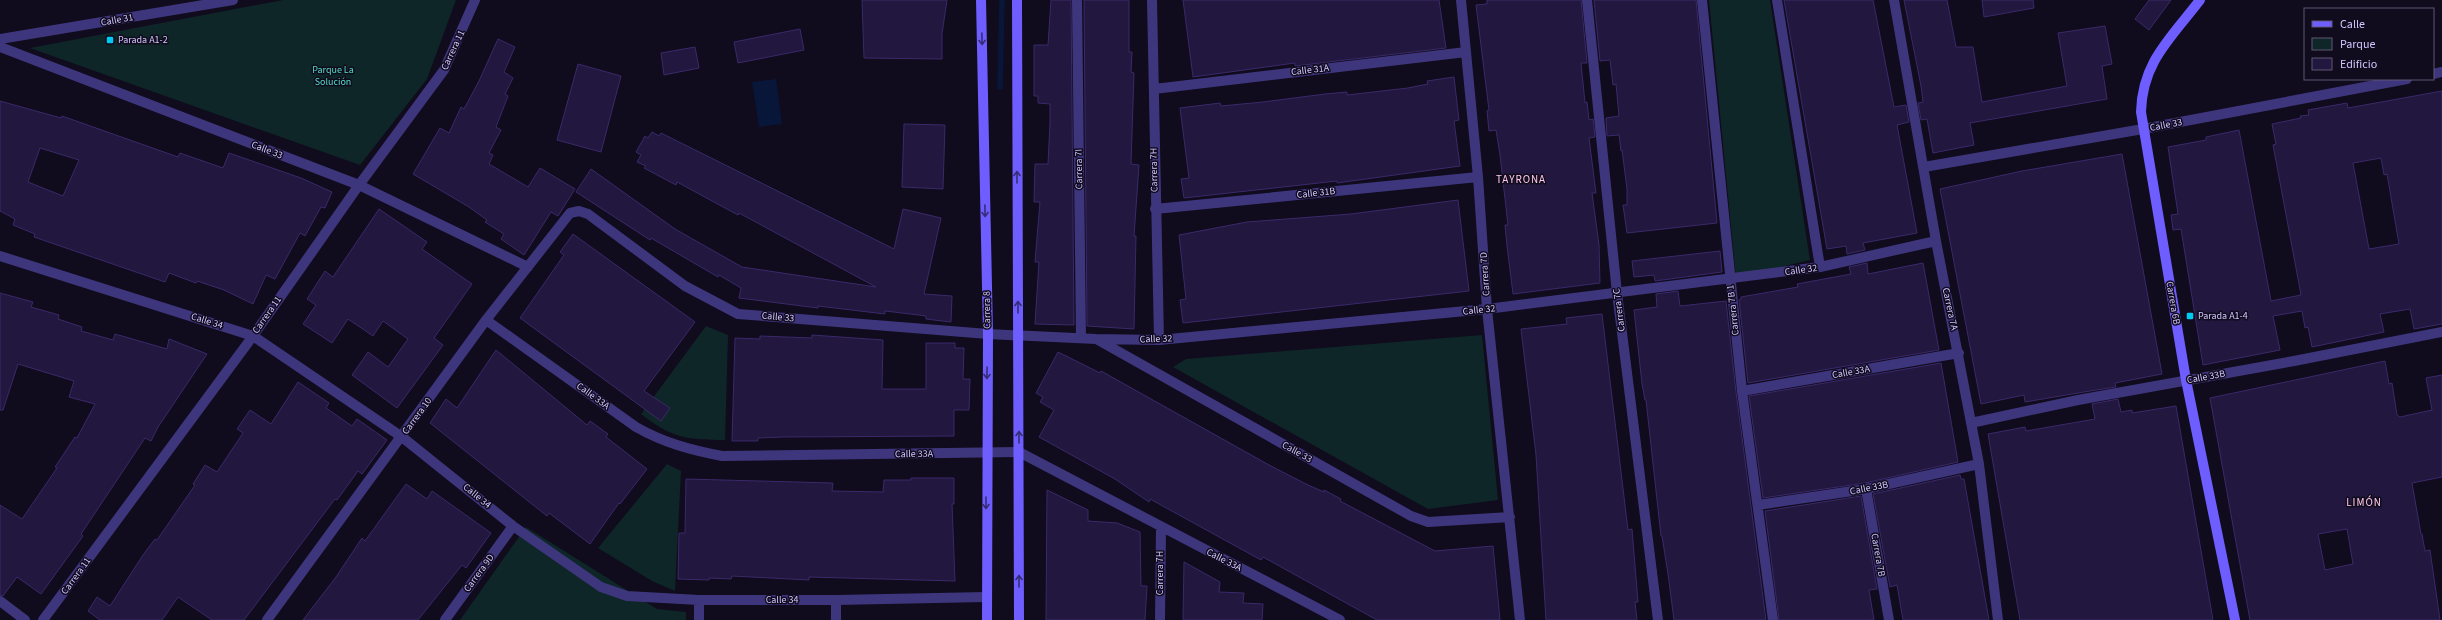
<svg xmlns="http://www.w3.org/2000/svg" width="2442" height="620" font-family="'Source Sans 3',sans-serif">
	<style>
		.green { fill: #0e2627 }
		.water { fill: #081739 }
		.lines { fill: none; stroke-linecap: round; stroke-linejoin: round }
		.stream { stroke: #081739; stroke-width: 5.5 }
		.building { fill: #22173e; stroke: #3b296a; fill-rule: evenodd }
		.lane { stroke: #3e367c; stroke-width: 10 }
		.street { stroke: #3e367c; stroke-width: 10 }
		.secondary { stroke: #6e5eff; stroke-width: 10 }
		.oneway { stroke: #362c77 }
		.poi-dot { fill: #00c9f2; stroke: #100b1d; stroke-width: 1.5 }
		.labels { text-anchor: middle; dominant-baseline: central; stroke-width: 3; stroke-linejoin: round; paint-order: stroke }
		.street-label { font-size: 10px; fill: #d2c7ff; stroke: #100b1d }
		.poi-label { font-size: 10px; fill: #d2c7ff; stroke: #100b1d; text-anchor: start }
		.park-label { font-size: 10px; fill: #54dec6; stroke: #100b1d }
		.neighbourhood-label { font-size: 11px; letter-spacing: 1px; fill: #ffc9e8; stroke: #100b1d }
	</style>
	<rect width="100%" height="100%" fill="#100b1d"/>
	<path class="green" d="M 283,0 L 456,0 L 427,79 L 360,165 L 30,48 Z
		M 1709,0 L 1770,0 L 1810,260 L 1736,278 Z
		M 706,326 L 728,335 L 725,440 C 686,440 672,438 641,414 Z
		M 1482,335 L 1498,500 L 1428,509 L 1173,367 L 1186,359 Z
		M 667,464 L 681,471 L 675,591 L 652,581 L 598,548 Z
		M 526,527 L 657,609 L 686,612 L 686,620 L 460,620 Z"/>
	<path class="water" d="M 776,79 L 782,124 L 759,127 L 752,82 Z"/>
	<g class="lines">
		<path class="stream" d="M 1000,87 L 1002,0"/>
	</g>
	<path class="building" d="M 862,0 L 947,0 L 942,34 L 942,59 L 864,58 Z
		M 1051,0 L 1071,0 L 1074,325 L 1035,324 L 1039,262 L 1035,262 L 1040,202 L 1034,202 L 1035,164 L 1048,164 L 1050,123 L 1050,104 L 1038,103 L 1038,96 L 1034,96 L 1034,45 L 1048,45 Z
		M 1084,0 L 1129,0 L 1129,52 L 1132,52 L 1131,72 L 1134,73 L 1131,164 L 1139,165 L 1134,236 L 1136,236 L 1134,329 L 1087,326 Z
		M 1183,0 L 1439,0 L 1446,48 L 1295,66 L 1295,63 L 1193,77 Z
		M 1487,0 L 1581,0 L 1587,63 L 1581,63 L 1585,103 L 1587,102 L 1589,120 L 1593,119 L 1595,137 L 1589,138 L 1596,193 L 1592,193 L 1599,245 L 1600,283 L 1513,294 L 1507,246 L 1505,225 L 1508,225 L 1500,155 L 1496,130 L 1489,131 L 1487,111 L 1489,110 L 1476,5 L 1487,4 Z
		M 1594,0 L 1696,0 L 1717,223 L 1627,233 L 1623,205 L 1627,205 L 1627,189 L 1622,150 L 1621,151 L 1619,135 L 1607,136 L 1606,118 L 1619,116 L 1616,84 L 1613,85 L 1610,60 L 1600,61 Z
		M 1784,0 L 1873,0 L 1894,107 L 1906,105 L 1909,122 L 1897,125 L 1917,233 L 1863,243 L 1865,250 L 1847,254 L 1846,246 L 1827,249 Z
		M 1904,0 L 1947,0 L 1956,47 L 1973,47 L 1982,102 L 2067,86 L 2058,33 L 2105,26 L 2112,64 L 2102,66 L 2107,99 L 1970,123 L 1974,145 L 1933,153 L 1927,119 L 1921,120 L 1918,103 L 1923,102 L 1921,86 Z
		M 1982,0 L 2033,0 L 2034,8 L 1984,17 Z
		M 2149,0 L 2171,0 L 2149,30 L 2135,19 Z
		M 800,29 L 804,50 L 738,63 L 734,42 Z
		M 498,39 L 515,47 L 504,72 L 513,78 L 505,94 L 508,96 L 496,127 L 501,130 L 489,153 L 493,155 L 489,164 L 528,187 L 540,168 L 575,189 L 558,216 L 551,212 L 524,255 L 501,239 L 504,234 L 485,222 L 487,220 L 469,207 L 413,174 L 440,128 L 449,133 L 461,107 L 464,109 L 479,81 Z
		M 695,47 L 699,68 L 664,75 L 661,53 Z
		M 578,64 L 621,76 L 601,152 L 557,140 Z
		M 1454,77 L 1459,120 L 1454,121 L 1460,166 L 1337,183 L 1337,181 L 1184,198 L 1181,179 L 1189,178 L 1180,108 L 1220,103 L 1221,106 L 1263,102 L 1325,94 L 1347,92 L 1347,95 L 1408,88 L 1428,84 L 1427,81 Z
		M 2442,91 L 2442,324 L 2414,329 L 2410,309 L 2380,314 L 2384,332 L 2312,347 L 2308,327 L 2305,328 L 2302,311 L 2273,316 L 2280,350 L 2203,365 L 2181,229 L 2173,230 L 2171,215 L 2178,214 L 2168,147 L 2206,140 L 2206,137 L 2239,130 L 2271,301 L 2301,295 L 2273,145 L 2276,144 L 2272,124 L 2301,118 L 2300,116 L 2309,115 L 2308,110 L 2347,103 L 2348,108 ZM 2381,158 L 2384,175 L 2387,174 L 2399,244 L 2369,249 L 2353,163 Z
		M 0,101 L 61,118 L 62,116 L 178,157 L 180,153 L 223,168 L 229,153 L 301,178 L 332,192 L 325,208 L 321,207 L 305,236 L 300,233 L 275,279 L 266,275 L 253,304 L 224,290 L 197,281 L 196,283 L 169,273 L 165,282 L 34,237 L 35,234 L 13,225 L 15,219 L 0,211 ZM 40,148 L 79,160 L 63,196 L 28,182 Z
		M 904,124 L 945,125 L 943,189 L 902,187 Z
		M 652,132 L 659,136 L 661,133 L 894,249 L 903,209 L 941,218 L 924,294 L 952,296 L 951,322 L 926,319 L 926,316 L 919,315 L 885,311 L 885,314 L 818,306 L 818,308 L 739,298 L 741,288 L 719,275 L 718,277 L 651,238 L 650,240 L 576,192 L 591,169 L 675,229 L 742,267 L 876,287 L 739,213 L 738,215 L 677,182 L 676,185 L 644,168 L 646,166 L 637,162 L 641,155 L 636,152 L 645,136 L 648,138 Z
		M 2122,154 L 2162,374 L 2115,383 L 2116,387 L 2090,391 L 2025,402 L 2024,395 L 1981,404 L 1940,189 L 2022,171 Z
		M 1458,200 L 1469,291 L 1183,323 L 1180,300 L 1186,299 L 1179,235 L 1247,222 L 1351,214 Z
		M 379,209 L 427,242 L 422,249 L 472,284 L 434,338 L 443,345 L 397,408 L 352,375 L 368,352 L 388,367 L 408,339 L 383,321 L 373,336 L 348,319 L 332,343 L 303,324 L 316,305 L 307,299 L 325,271 L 333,277 Z
		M 573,234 L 695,322 L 644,391 L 670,408 L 661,421 L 520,318 L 564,255 L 560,252 Z
		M 1720,251 L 1722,272 L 1655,281 L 1654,275 L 1634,277 L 1632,261 Z
		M 1867,263 L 1868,274 L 1923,263 L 1939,350 L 1748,383 L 1739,300 L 1741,299 L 1741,297 L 1798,287 L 1797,284 L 1851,274 L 1849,267 Z
		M 1678,291 L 1680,306 L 1726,301 L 1736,392 L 1766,620 L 1674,620 L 1668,574 L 1662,536 L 1661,536 L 1646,400 L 1645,400 L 1642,384 L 1634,310 L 1657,307 L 1656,294 Z
		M 0,293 L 33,302 L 31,307 L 59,315 L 58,319 L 82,327 L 81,331 L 113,340 L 115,334 L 167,349 L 169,339 L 207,354 L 158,427 L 151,441 L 145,438 L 81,534 L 83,536 L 41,594 L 17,577 L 3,596 L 0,595 L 0,505 L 22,519 L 57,468 L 55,467 L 75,437 L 77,438 L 95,404 L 69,397 L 74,381 L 18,364 L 3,410 L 0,410 Z
		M 1602,314 L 1628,530 L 1632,529 L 1638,602 L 1635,602 L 1637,620 L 1546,620 L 1536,455 L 1521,329 L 1567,324 L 1566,318 Z
		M 812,335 L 883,340 L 882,389 L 926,389 L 926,343 L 955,343 L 955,348 L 964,348 L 963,379 L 970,379 L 969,410 L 954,410 L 954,436 L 783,437 L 758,438 L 758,441 L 732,441 L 735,338 L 760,339 L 760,336 L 812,338 Z
		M 496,350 L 587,425 L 590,421 L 608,434 L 606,437 L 647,469 L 620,504 L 619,503 L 590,544 L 549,513 L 547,516 L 430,423 L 446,399 L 457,408 Z
		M 1058,352 L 1100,373 L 1101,371 L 1269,465 L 1308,485 L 1324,492 L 1324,490 L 1341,499 L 1340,501 L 1435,551 L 1493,546 L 1500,620 L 1377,620 L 1263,557 L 1261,560 L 1150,499 L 1149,502 L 1115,479 L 1039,437 L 1054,410 L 1040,402 L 1043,397 L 1036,393 Z
		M 2385,361 L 2389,384 L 2392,383 L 2397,415 L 2400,417 L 2432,410 L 2426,378 L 2442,375 L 2442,477 L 2412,483 L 2421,534 L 2422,534 L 2425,551 L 2430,550 L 2440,620 L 2250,620 L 2210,398 ZM 2347,529 L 2353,564 L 2325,570 L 2318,534 Z
		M 1941,363 L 1958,462 L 1865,483 L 1763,498 L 1749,396 Z
		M 298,382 L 329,403 L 326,408 L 352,426 L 357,419 L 387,440 L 362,474 L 358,471 L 337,500 L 335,499 L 244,620 L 212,620 L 178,597 L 162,620 L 100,620 L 88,611 L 97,597 L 110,606 L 143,555 L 155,539 L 157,540 L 195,485 L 193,484 L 205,465 L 217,472 L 243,433 L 237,429 L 250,410 L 271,424 Z
		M 2118,399 L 2121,412 L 2132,410 L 2132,413 L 2176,406 L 2213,620 L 2020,620 L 1988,434 L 2025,427 L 2026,431 L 2095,419 L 2092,404 Z
		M 1960,475 L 1961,479 L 1964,479 L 1989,620 L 1903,620 L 1897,585 L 1890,587 L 1873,494 Z
		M 911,478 L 954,478 L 954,504 L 952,504 L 955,581 L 809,577 L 809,580 L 732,576 L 731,579 L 709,578 L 709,580 L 678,579 L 679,533 L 685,533 L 686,479 L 833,483 L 832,491 L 883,492 L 884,480 L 911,480 Z
		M 406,484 L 427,499 L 432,491 L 491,533 L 466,568 L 462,565 L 418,620 L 303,620 L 336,577 L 362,538 L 365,541 Z
		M 1047,490 L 1088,510 L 1088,521 L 1117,523 L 1140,532 L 1141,586 L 1147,586 L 1145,620 L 1046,620 Z
		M 1861,496 L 1877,589 L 1869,590 L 1874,620 L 1779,620 L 1765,511 Z
		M 1184,562 L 1220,582 L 1219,592 L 1244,593 L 1243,603 L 1263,604 L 1262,620 L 1183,620 Z"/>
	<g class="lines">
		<path class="lane" d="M 1077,0 L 1081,338"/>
		<path class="street" d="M 1152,0 L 1159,340
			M 1461,0 L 1478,177 L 1487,309 L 1520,620
			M 1587,0 L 1617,293 L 1658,620
			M 1702,0 L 1742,391 L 1773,620
			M 1777,0 L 1820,267
			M 1894,0 L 1936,241 L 1979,464 L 1998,620
			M 0,39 L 233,0
			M 0,47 L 359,185 L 528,267
			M 2433,74 L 2442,72
			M 1154,89 L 1466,52
			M 1924,167 L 2143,129 L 2407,79
			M 1155,209 L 1478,177
			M 0,256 L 253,336 L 402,437 L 513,526 L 601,587 L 627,596 L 699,600 L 836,600 L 986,597
			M 486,320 L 636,427 C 664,443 691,450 722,456 L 1019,452 L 1340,620
			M 1098,340 L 1411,516 L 1428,522 L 1510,517
			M 1742,391 L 1959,353
			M 1971,423 L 2078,400 L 2294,361 L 2442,332
			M 1866,489 L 1889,620
			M 1758,505 L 1866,489 L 1979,464
			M 836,600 L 836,620
			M 0,601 L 25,620
			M 43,620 L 253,336 L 359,185 L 444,70 L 475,0
			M 267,620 L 486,320 L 570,213 L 579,211 L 588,214 L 685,286 L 738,314 L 988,334 L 1096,339 L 1159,340 L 1487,309 L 1820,267 L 1936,241
			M 445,620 L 513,526
			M 699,620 L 699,600
			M 1160,620 L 1161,527"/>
		<path class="secondary" d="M 981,0 L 988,334 L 987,620
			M 1017,0 L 1019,620
			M 2200,0 C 2171,38 2142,62 2141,112 L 2186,380 L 2235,620"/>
	</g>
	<defs><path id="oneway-shaft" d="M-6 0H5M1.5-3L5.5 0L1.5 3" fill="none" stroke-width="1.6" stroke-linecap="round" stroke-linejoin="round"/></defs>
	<g class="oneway">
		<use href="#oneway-shaft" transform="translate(982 39) rotate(89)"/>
		<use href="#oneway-shaft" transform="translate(1017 177) rotate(-90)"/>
		<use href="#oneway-shaft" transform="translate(985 211) rotate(89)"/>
		<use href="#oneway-shaft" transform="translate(1018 307) rotate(-90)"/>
		<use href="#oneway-shaft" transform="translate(987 373) rotate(91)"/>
		<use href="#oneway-shaft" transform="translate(1019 437) rotate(-90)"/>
		<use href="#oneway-shaft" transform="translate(986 503) rotate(90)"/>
		<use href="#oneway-shaft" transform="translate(1019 581) rotate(-90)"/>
	</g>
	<g class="poi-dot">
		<rect x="106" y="36" width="8" height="8" rx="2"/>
		<rect x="2186" y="312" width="8" height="8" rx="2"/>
	</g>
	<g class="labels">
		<g class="street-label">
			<text transform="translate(117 20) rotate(-10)">Calle 31</text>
			<text transform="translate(453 50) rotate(-65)">Carrera 11</text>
			<text transform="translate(1310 70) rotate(-7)">Calle 31A</text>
			<text transform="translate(2166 125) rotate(-11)">Calle 33</text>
			<text transform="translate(267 150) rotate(21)">Calle 33</text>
			<text transform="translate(1079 169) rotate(-91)">Carrera 7I</text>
			<text transform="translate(1154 170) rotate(-91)">Carrera 7H</text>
			<text transform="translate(1316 193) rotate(-6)">Calle 31B</text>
			<text transform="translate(1801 270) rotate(-8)">Calle 32</text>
			<text transform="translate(1485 274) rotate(-94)">Carrera 7D</text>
			<text transform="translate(2173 303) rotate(80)">Carrera 6B</text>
			<text transform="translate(1950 309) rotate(78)">Carrera 7A</text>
			<text transform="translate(987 310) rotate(-91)">Carrera 8</text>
			<text transform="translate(1479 310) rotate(-6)">Calle 32</text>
			<text transform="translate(1619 310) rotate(-97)">Carrera 7C</text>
			<text transform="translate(1733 310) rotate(-96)">Carrera 7B 1</text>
			<text transform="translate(267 315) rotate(-55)">Carrera 11</text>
			<text transform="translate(778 317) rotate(5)">Calle 33</text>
			<text transform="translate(207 321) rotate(17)">Calle 34</text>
			<text transform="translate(1156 339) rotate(-2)">Calle 32</text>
			<text transform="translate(1851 372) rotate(-10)">Calle 33A</text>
			<text transform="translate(2206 377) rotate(-10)">Calle 33B</text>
			<text transform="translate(593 396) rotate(36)">Calle 33A</text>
			<text transform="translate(417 416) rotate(-54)">Carrera 10</text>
			<text transform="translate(1297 452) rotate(29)">Calle 33</text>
			<text transform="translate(914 454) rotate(-1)">Calle 33A</text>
			<text transform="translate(1869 488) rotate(-11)">Calle 33B</text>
			<text transform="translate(477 496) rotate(39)">Calle 34</text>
			<text transform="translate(1878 555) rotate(80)">Carrera 7B</text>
			<text transform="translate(1224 560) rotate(27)">Calle 33A</text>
			<text transform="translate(479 573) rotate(-54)">Carrera 9D</text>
			<text transform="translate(1160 573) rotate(-90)">Carrera 7H</text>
			<text transform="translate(76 576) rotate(-54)">Carrera 11</text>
			<text x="782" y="600">Calle 34</text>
		</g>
		<g class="poi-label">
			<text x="118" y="40">Parada A1-2</text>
			<text x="2198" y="316">Parada A1-4</text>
		</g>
		<g class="park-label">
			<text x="333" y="70">Parque La<tspan x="333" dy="12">Solución</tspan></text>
		</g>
		<g class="neighbourhood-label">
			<text x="1521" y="179">TAYRONA</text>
			<text x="2364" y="502">LIMÓN</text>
		</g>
	</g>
	<rect x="2304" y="8" width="130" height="72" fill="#100b1d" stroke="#5e5677"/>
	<rect x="2312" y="21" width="20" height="6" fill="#6e5eff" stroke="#5e5677"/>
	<text x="2340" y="28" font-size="12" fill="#d2c7ff">Calle</text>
	<rect x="2312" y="38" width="20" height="12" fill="#0e2627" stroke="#5e5677"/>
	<text x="2340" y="48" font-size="12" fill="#d2c7ff">Parque</text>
	<rect x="2312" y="58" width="20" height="12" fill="#22173e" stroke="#5e5677"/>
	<text x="2340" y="68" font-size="12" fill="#d2c7ff">Edificio</text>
</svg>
